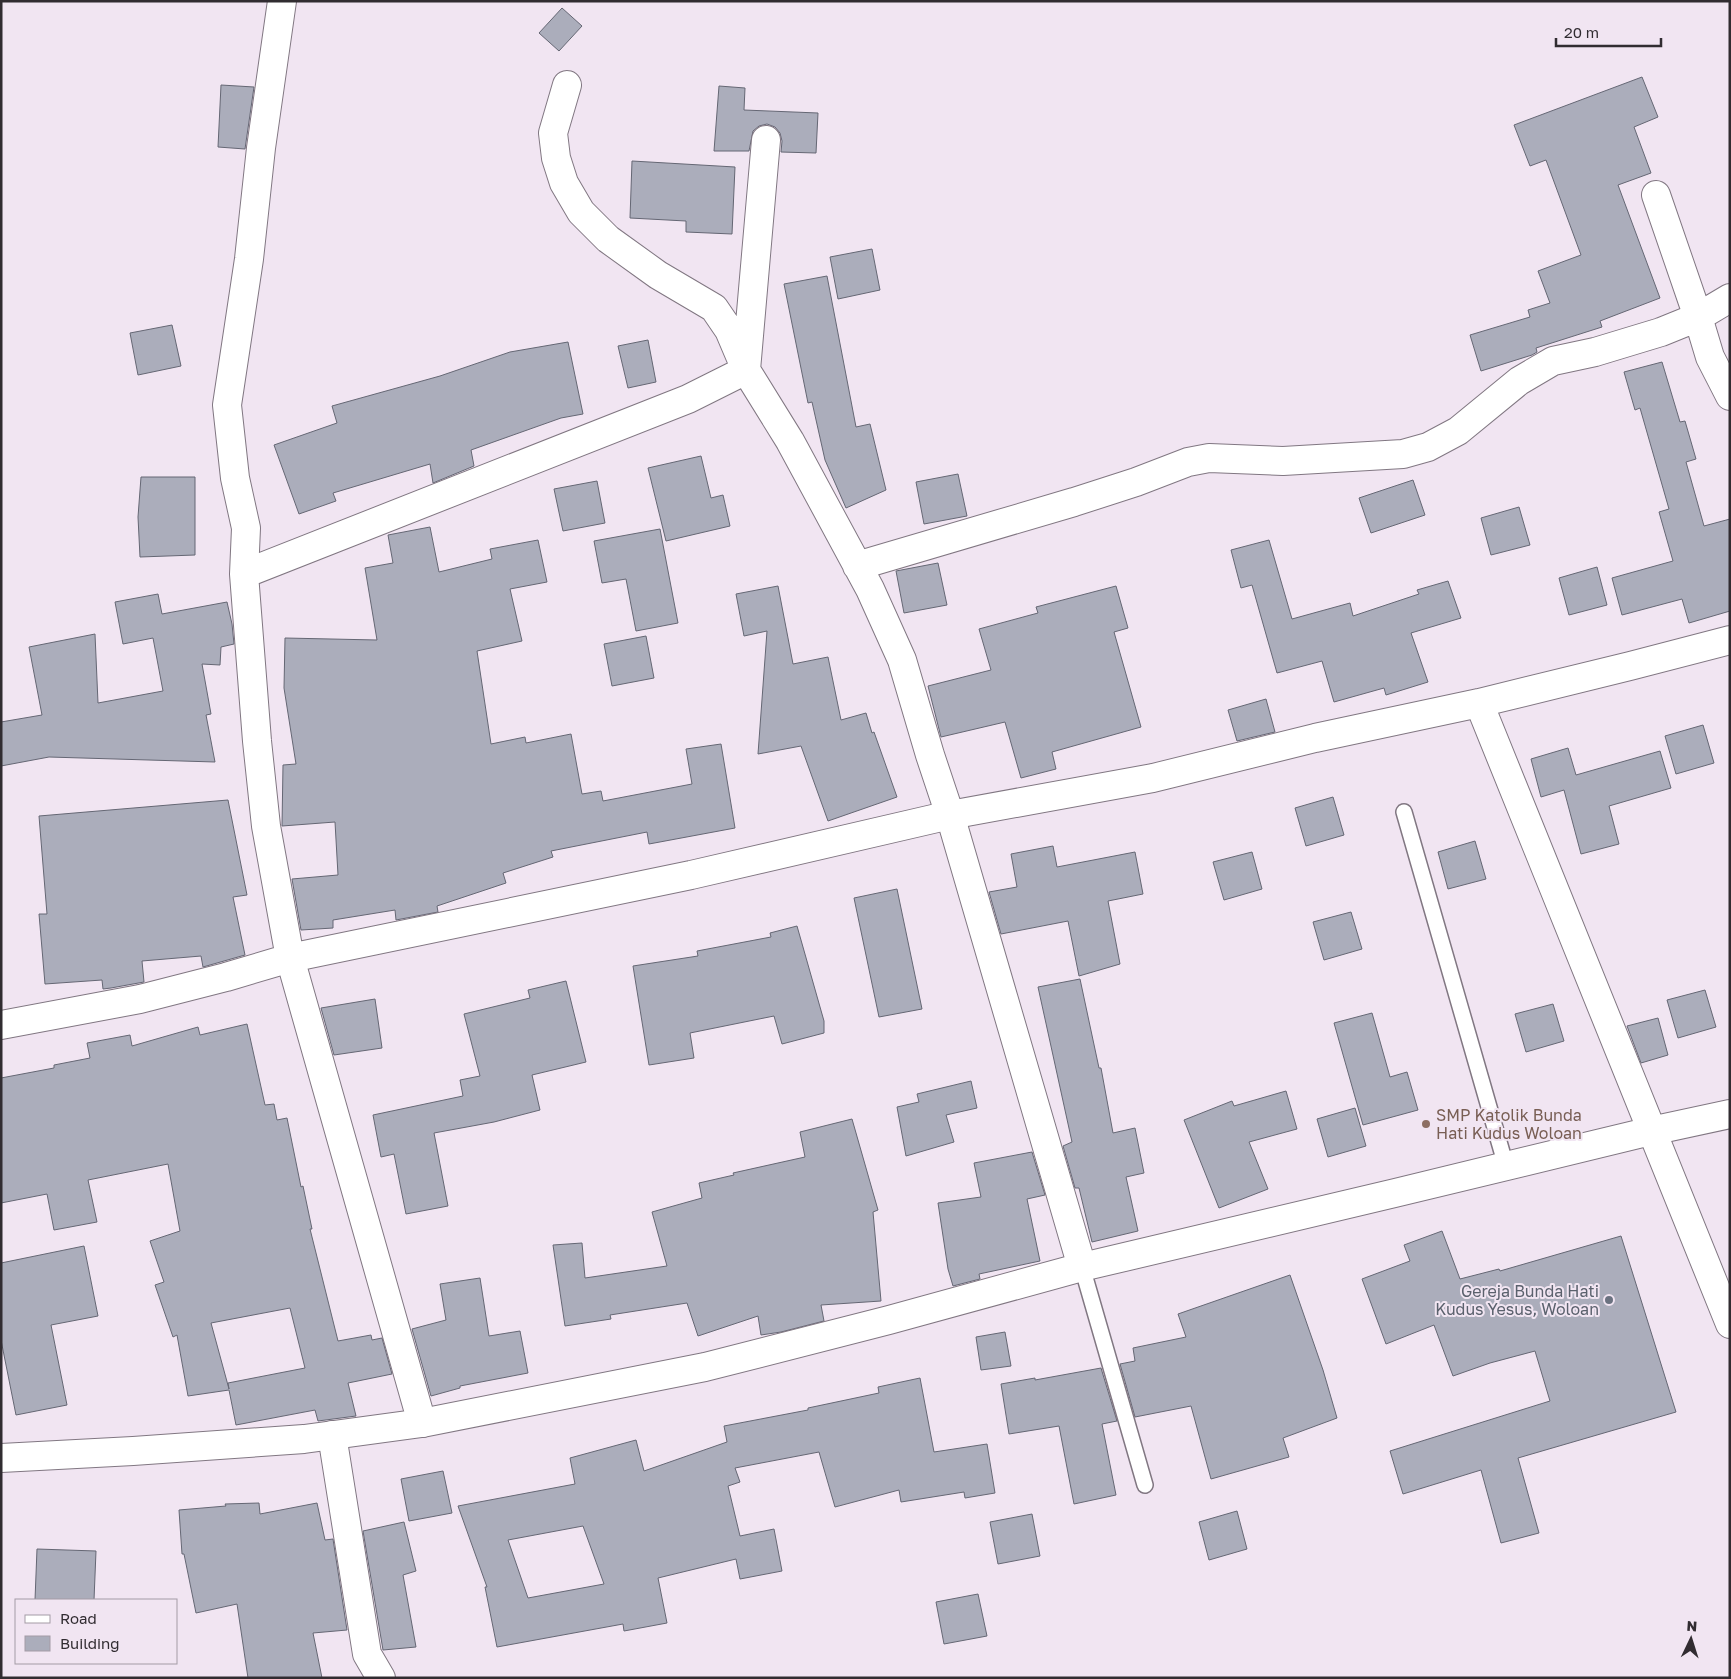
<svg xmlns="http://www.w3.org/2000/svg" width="1731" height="1679" font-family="'Golos Text',sans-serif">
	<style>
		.building { fill: #abadbb; stroke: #656774; fill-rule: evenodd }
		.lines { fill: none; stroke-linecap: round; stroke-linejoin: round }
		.service-casing { stroke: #817782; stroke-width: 18 }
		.minor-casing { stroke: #817782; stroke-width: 30 }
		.secondary-casing { stroke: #817782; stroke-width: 30 }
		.service { stroke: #fff; stroke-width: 15 }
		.minor { stroke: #fff; stroke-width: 28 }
		.secondary { stroke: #fff; stroke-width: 28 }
		.education-dot { fill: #8d6e63; stroke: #f1e5f2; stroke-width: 2 }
		.worship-dot { fill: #6b7280; stroke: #f1e5f2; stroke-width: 2 }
		.labels { text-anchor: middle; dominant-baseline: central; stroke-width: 4; stroke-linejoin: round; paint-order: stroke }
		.education-label { font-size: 16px; fill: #785e54; stroke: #f1e5f2; text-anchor: start }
		.worship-label { font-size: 16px; fill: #5b616d; stroke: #f1e5f2; text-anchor: end }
	</style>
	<rect width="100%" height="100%" fill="#f1e5f2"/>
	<path class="building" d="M 562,8 L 582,26 L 559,51 L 539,33 Z
		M 1642,77 L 1658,117 L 1634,127 L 1651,173 L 1618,185 L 1660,298 L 1600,321 L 1602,327 L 1536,348 L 1537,352 L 1532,355 L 1481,371 L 1470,335 L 1530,317 L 1528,310 L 1550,303 L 1538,271 L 1581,255 L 1546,160 L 1530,166 L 1514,125 Z
		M 221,85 L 254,87 L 245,149 L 218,147 Z
		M 719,86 L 745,88 L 744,110 L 818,113 L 816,153 L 781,152 L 782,141 L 780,133 L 775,127 L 767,124 L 759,126 L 753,131 L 749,151 L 714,151 Z
		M 632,161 L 735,167 L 732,234 L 686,232 L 686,221 L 630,218 Z
		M 872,249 L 880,290 L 838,299 L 830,257 Z
		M 827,276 L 856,427 L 870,424 L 886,490 L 846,508 L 825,460 L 812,402 L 808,403 L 784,284 Z
		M 172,325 L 181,366 L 138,375 L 130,333 Z
		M 648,340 L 656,382 L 628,388 L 618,346 Z
		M 568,342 L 583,414 L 561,418 L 471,450 L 474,466 L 433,483 L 430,464 L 333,493 L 336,501 L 299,514 L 274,445 L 337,423 L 332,406 L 440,376 L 510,352 Z
		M 1662,362 L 1680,422 L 1685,421 L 1696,459 L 1686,462 L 1704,526 L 1730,519 L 1730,611 L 1689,623 L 1682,599 L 1622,615 L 1612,578 L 1673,561 L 1659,512 L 1669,509 L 1640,408 L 1635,410 L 1624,372 Z
		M 701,456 L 711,498 L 723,495 L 730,526 L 666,541 L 648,468 Z
		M 958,474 L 967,516 L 924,524 L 916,482 Z
		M 141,477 L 195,477 L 195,555 L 140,557 L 138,517 Z
		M 1413,480 L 1425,515 L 1371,533 L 1359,498 Z
		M 597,481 L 605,523 L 563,531 L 554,489 Z
		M 1519,507 L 1530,545 L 1491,555 L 1481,518 Z
		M 430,527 L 439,572 L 492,559 L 490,549 L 538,540 L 547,582 L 510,589 L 522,641 L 477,651 L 491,744 L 525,737 L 526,743 L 571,734 L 582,794 L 601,791 L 603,801 L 692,784 L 686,749 L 721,744 L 735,828 L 649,844 L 647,832 L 551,851 L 553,857 L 503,873 L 506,883 L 437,906 L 438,912 L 396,920 L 395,910 L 333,920 L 333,928 L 301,930 L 292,879 L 338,875 L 335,822 L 282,826 L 283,765 L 296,764 L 284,688 L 285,638 L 377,640 L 365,568 L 393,563 L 388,535 Z
		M 660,529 L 678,623 L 636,631 L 626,579 L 602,583 L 594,541 Z
		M 1269,540 L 1292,619 L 1350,603 L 1353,616 L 1419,594 L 1417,590 L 1448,581 L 1461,618 L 1411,633 L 1428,682 L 1386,695 L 1384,688 L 1334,702 L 1322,661 L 1277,673 L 1252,585 L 1241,588 L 1231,550 Z
		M 938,563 L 947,605 L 904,613 L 896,571 Z
		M 1597,567 L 1607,605 L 1569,615 L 1559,578 Z
		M 778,586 L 793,664 L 828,657 L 841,720 L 866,713 L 872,733 L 874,732 L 897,797 L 828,821 L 801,746 L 758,754 L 767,631 L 744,636 L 736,594 Z
		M 1116,586 L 1128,628 L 1114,632 L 1141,727 L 1052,752 L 1056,769 L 1021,778 L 1005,722 L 941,737 L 928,686 L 991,670 L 979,629 L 1038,613 L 1036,607 Z
		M 158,594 L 162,614 L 227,602 L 232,624 L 234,644 L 221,647 L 220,665 L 202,664 L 211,714 L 206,715 L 215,762 L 49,757 L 1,766 L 1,722 L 42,715 L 29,647 L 95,634 L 98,703 L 163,691 L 153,638 L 123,644 L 115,602 Z
		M 646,636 L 654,678 L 612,686 L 604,644 Z
		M 1266,699 L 1275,732 L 1237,741 L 1228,710 Z
		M 1703,725 L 1714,763 L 1676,774 L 1665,736 Z
		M 1568,748 L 1576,775 L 1660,751 L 1671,788 L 1609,806 L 1619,844 L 1581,854 L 1564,790 L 1541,797 L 1531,759 Z
		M 1333,797 L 1344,835 L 1306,846 L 1295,808 Z
		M 228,800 L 247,895 L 233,897 L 245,955 L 203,967 L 201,956 L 142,961 L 144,982 L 111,988 L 103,989 L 102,980 L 45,984 L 39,914 L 47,914 L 39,816 Z
		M 1475,841 L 1486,879 L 1448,889 L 1438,852 Z
		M 1053,846 L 1057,867 L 1135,852 L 1143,894 L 1108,901 L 1120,964 L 1079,976 L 1068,921 L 1001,934 L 989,892 L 1017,887 L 1011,854 Z
		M 1252,852 L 1262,889 L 1224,900 L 1213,862 Z
		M 897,889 L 922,1009 L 879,1017 L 854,898 Z
		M 1351,912 L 1362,949 L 1324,960 L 1313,922 Z
		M 797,926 L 824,1021 L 824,1033 L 782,1044 L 774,1016 L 690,1033 L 694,1058 L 649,1065 L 633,966 L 698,956 L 697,951 L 771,937 L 770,933 Z
		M 1080,979 L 1099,1068 L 1101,1068 L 1113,1133 L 1135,1128 L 1144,1173 L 1126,1177 L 1138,1231 L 1092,1242 L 1079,1188 L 1075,1188 L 1063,1146 L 1072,1142 L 1038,987 Z
		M 566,981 L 586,1062 L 532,1075 L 540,1110 L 494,1122 L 434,1133 L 448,1206 L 406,1214 L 394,1154 L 381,1157 L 373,1115 L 463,1096 L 460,1080 L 480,1076 L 464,1014 L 530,998 L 528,990 Z
		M 1705,990 L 1716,1027 L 1678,1038 L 1667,1000 Z
		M 375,999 L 382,1048 L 334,1055 L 321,1008 Z
		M 1553,1004 L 1564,1041 L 1526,1052 L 1515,1014 Z
		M 1372,1013 L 1390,1077 L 1407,1072 L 1418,1110 L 1363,1125 L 1334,1023 Z
		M 1658,1018 L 1668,1055 L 1641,1063 L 1627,1026 Z
		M 247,1024 L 265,1105 L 274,1104 L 277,1120 L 287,1118 L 301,1187 L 303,1186 L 312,1229 L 310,1229 L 338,1341 L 371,1335 L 372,1340 L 382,1338 L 392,1374 L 348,1383 L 356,1416 L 318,1421 L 315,1410 L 236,1425 L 229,1390 L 188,1396 L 177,1335 L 173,1337 L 155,1285 L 164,1282 L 150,1241 L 180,1231 L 168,1164 L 88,1180 L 97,1222 L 54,1230 L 47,1194 L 1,1203 L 1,1078 L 54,1068 L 54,1065 L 90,1058 L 87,1043 L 130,1035 L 132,1046 L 198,1027 L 200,1035 ZM 290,1308 L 305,1368 L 228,1383 L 229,1389 L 211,1323 Z
		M 971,1081 L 977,1108 L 946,1115 L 954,1142 L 906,1156 L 897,1107 L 919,1102 L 917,1094 Z
		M 1286,1091 L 1297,1129 L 1249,1142 L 1268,1189 L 1219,1208 L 1184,1120 L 1232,1101 L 1234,1106 Z
		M 1355,1108 L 1366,1146 L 1328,1157 L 1317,1119 Z
		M 852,1119 L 878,1210 L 873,1212 L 881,1301 L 821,1305 L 824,1321 L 781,1332 L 761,1335 L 758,1316 L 698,1336 L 687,1303 L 610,1315 L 611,1319 L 565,1326 L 553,1245 L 582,1243 L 585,1278 L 667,1266 L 652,1212 L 702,1198 L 699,1183 L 734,1175 L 733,1173 L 805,1157 L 800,1132 Z
		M 1032,1152 L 1045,1195 L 1027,1199 L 1040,1261 L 979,1274 L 980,1279 L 953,1286 L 948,1269 L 938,1203 L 981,1197 L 974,1163 Z
		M 1442,1231 L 1460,1279 L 1499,1269 L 1500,1271 L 1621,1236 L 1676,1412 L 1518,1458 L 1539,1533 L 1501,1543 L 1481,1470 L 1403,1494 L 1390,1451 L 1550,1401 L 1535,1351 L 1490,1363 L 1453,1376 L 1434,1325 L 1386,1344 L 1362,1279 L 1410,1261 L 1404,1245 Z
		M 84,1246 L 98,1316 L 51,1325 L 67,1405 L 16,1415 L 1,1340 L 1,1263 Z
		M 1290,1275 L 1323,1370 L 1337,1418 L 1283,1438 L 1289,1457 L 1211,1479 L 1191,1406 L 1135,1417 L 1120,1364 L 1135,1361 L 1133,1348 L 1186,1337 L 1178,1314 Z
		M 480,1278 L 489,1336 L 520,1331 L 528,1373 L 460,1386 L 460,1388 L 431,1396 L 412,1329 L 446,1320 L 440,1284 Z
		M 1005,1332 L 1011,1366 L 981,1370 L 976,1337 Z
		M 1101,1368 L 1117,1421 L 1102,1424 L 1116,1495 L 1074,1504 L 1059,1426 L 1009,1434 L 1001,1384 L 1035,1378 L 1035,1380 Z
		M 920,1378 L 934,1452 L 987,1444 L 995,1493 L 965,1498 L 964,1492 L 901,1502 L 899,1490 L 835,1507 L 819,1452 L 735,1468 L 740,1482 L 728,1486 L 740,1536 L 774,1529 L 782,1571 L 740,1579 L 736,1559 L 658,1578 L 667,1623 L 624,1631 L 623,1624 L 497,1647 L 485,1587 L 487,1587 L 458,1506 L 575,1484 L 570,1458 L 636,1440 L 644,1471 L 727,1442 L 724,1426 L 808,1410 L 808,1408 L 879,1393 L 878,1387 ZM 583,1526 L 604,1584 L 528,1598 L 508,1540 Z
		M 443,1471 L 452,1513 L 409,1521 L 401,1479 Z
		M 259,1503 L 260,1514 L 317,1503 L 325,1540 L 333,1539 L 347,1630 L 313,1633 L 322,1678 L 248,1678 L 237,1604 L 196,1613 L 184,1554 L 182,1554 L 179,1510 L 226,1506 L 225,1504 Z
		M 1237,1511 L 1247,1549 L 1209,1560 L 1199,1522 Z
		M 1032,1514 L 1040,1556 L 998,1564 L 990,1522 Z
		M 404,1522 L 416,1571 L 403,1575 L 416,1647 L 383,1650 L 363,1531 Z
		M 37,1549 L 96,1551 L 94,1600 L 35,1600 Z
		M 978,1594 L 987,1636 L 944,1644 L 936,1602 Z"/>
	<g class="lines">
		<g class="service-casing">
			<path id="service" d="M 1404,812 L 1506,1166
				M 1082,1267 L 1145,1485"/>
		</g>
		<g class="minor-casing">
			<path id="minor" d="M 282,1 L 261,148 L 249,259 L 227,405 L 235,478 L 246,528 L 244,574 L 257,741 L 266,826 L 290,958 L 422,1423
				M 766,140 L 746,370 L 790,441 L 870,589 L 902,660 L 930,755 L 950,815 L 1082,1267
				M 1656,195 L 1698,317 L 1710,357 L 1730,396
				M 857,566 L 1074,502 L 1136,482 L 1188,462 L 1209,458 L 1283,461 L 1403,454 L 1428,447 L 1458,431 L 1519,381 L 1553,361 L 1595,352 L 1661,332 L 1698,317 L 1730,298
				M 244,574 L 688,399 L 746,370 L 729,330 L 714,308 L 658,275 L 608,239 L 581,212 L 564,183 L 556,158 L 553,133 L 567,85
				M 1479,703 L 1730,1324
				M 1,1025 L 140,999 L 226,977 L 290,958 L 691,875 L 950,815 L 1153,778 L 1315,738 L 1479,703 L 1630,666 L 1730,640
				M 332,1435 L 367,1654 L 381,1678"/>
		</g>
		<g class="secondary-casing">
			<path id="secondary" d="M 1,1458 L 133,1451 L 304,1439 L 422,1423 L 705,1367 L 889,1320 L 1082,1267 L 1395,1193 L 1651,1131 L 1730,1114"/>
		</g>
		<use href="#service" class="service"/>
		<use href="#minor" class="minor"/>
		<use href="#secondary" class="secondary"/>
	</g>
	<circle class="education-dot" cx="1426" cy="1124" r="5"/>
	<circle class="worship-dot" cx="1609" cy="1300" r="5"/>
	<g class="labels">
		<g class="education-label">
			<text x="1436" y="1115">SMP Katolik Bunda<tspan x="1436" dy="18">Hati Kudus Woloan</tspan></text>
		</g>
		<g class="worship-label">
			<text x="1599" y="1291">Gereja Bunda Hati<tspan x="1599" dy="18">Kudus Yesus, Woloan</tspan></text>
		</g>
	</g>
	<rect width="1731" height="1679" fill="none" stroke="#312c31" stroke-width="5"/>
	<rect x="15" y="1599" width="162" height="65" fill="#f1e5f2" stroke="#a49ba5"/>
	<rect x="25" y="1615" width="25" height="8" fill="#ffffff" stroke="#a49ba5"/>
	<text x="60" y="1624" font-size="15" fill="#312c31">Road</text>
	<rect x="25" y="1636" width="25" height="15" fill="#abadbb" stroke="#a49ba5"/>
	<text x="60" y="1649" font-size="15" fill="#312c31">Building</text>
	<g transform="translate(1691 1639) rotate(4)" stroke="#f1e5f2" stroke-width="4" paint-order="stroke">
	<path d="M0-4L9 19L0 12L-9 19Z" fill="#312c31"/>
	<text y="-8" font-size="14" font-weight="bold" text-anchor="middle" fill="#312c31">N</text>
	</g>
	<path d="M1556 38v8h105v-8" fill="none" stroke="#312c31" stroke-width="2.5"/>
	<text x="1564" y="38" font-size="15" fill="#312c31" stroke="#f1e5f2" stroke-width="4" paint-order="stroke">20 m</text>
</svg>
